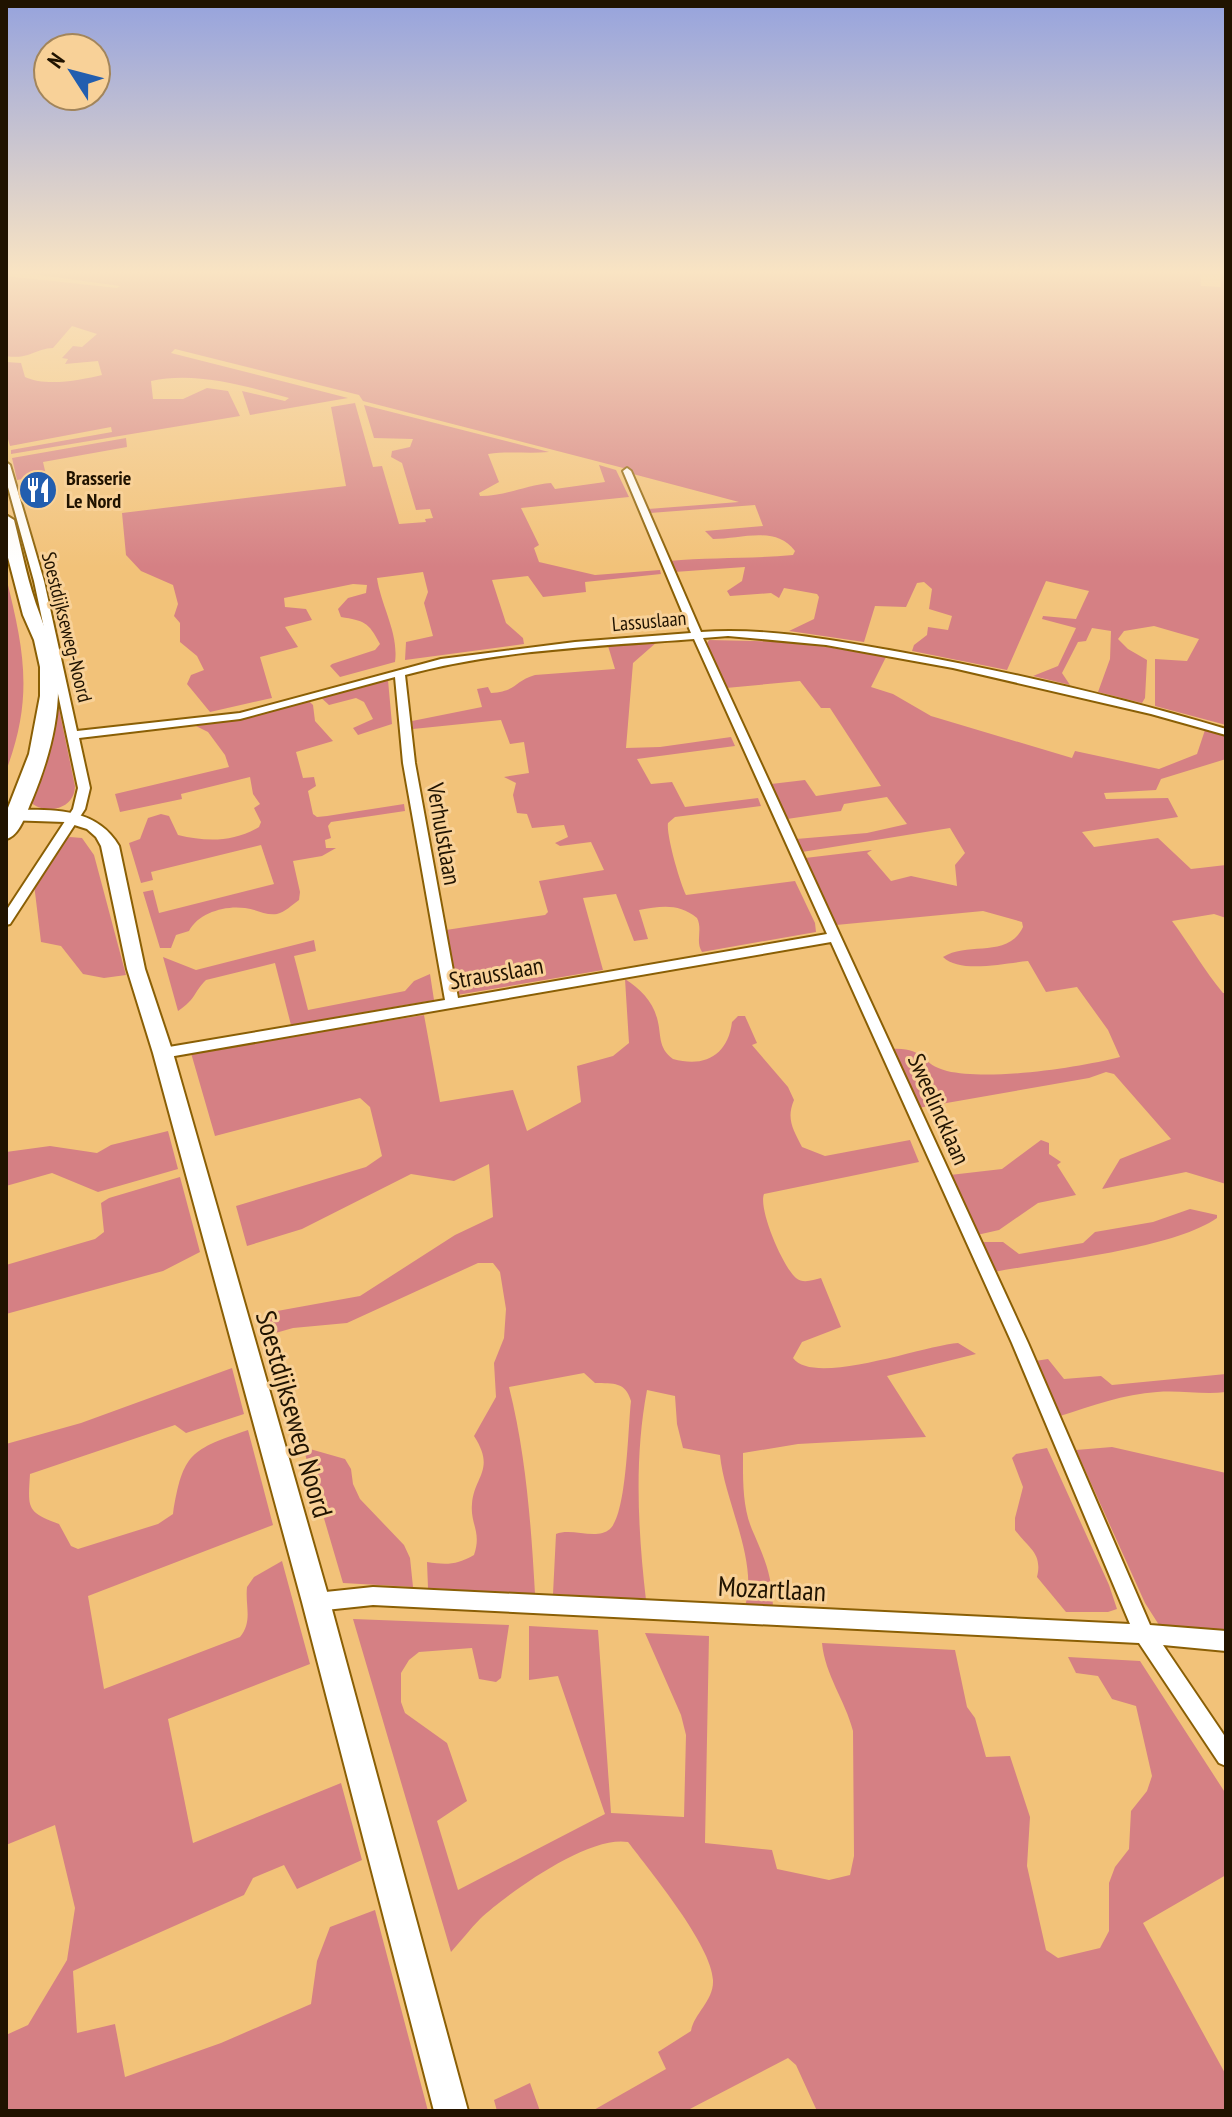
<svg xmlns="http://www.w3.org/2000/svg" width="1232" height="2117" font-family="'PT Sans Narrow',sans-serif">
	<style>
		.green { fill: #d58084 }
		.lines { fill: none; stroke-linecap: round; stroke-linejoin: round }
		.street-casing { stroke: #8a5f05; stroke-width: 4 }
		.secondary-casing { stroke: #8a5f05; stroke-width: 4 }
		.primary-casing { stroke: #8a5f05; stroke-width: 4 }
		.street { fill: #fff; fill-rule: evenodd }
		.secondary { fill: #fff; fill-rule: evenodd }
		.primary { fill: #fff; fill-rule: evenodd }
		.labels { text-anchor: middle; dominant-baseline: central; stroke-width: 6; stroke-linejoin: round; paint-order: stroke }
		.far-poi-label { font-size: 20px; font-weight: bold; fill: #201300; stroke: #f8d198; text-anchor: start }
		.far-street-label { font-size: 20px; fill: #201300; stroke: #f8d198 }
		.street-label { font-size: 24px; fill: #201300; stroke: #f8d198 }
		.near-street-label { font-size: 28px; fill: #201300; stroke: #f8d198 }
	</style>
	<rect width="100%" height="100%" fill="#f2c279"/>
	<path class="green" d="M 10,271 L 1200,271 L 1201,286 L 1221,287 L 1220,271 L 1226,271 L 1226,725 L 1155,706 L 1155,659 L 1187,661 L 1199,639 L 1154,626 L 1124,631 L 1118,639 L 1128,649 L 1147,660 L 1145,698 L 1142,703 L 1098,692 L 1110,659 L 1111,631 L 1092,628 L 1086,641 L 1078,642 L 1062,673 L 1070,685 L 1033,676 L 1058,666 L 1076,628 L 1042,619 L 1043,616 L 1076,619 L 1089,591 L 1046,581 L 1007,670 L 912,651 L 914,645 L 927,635 L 928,627 L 948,630 L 952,616 L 929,609 L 932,589 L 924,582 L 917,583 L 906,607 L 875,606 L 864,642 L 789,631 L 814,619 L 819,597 L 817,594 L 784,588 L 779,598 L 771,593 L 730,596 L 727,591 L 742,581 L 745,567 L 674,572 L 669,561 C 711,557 751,559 793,555 L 795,551 C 776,525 741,539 713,539 L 705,531 L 763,526 L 755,505 L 650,513 L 648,509 L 739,502 L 633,474 L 631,470 L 363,401 L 359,395 L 175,349 L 171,353 L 348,398 L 250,415 L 242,391 L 285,401 L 289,398 C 245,386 196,371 151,381 L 153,399 L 183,399 L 207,388 L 228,391 L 240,416 L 11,454 L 11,450 L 112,432 L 111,427 L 10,446 L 6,432 L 6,362 L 21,363 L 25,377 C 46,387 81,380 102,375 L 98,361 L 65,364 L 68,359 L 62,358 L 73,346 L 82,347 L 97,334 L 72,326 L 53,348 C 33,349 30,360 6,356 L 6,276 L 117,288 L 120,286 Z
		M 355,403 L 373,467 L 382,466 L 399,524 L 426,522 L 425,519 L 433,518 L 430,509 L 416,510 L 402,463 L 391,457 L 392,451 L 410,447 L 413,439 L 374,438 L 364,405 L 549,452 C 529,454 509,451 488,454 L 499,482 L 479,493 L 480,496 C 506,496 526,485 551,483 L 555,489 L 605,482 L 599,465 L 616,470 L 629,497 L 521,508 L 539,545 L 534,548 L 539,562 L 595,575 L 660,570 L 661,574 L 585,582 L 586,592 L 543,597 L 528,576 L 492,580 L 506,623 L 523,638 L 524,644 L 405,660 L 406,642 L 433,636 L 424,603 L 428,592 L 423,572 L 377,578 C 381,606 399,633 395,662 L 340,677 L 330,666 L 332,664 L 375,650 L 380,644 C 368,621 364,621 341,617 L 338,609 L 348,598 L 366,593 L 367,585 L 353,584 L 284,598 L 285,607 L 306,609 L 312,620 L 285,627 L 298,647 L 260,657 L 272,698 L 210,712 L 187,684 L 191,675 L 204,670 L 197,656 L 180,642 L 180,623 L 174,616 L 178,604 L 173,585 L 141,571 L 126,555 L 122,513 L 346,486 L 331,407 Z
		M 126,438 L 127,447 L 43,462 L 46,475 L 17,480 L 12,458 Z
		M 6,577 C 24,650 34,697 6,771 Z
		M 709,640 L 798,642 L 886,657 L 871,687 L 893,694 L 931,716 L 1072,758 L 1075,751 L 1159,769 L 1197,754 L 1205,730 L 1226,735 L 1226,759 L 1161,779 L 1156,790 L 1104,793 L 1106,799 L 1168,798 L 1178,817 L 1082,832 L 1094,847 L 1158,838 L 1191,869 L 1226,865 L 1226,918 L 1214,914 L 1172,921 C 1190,945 1204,970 1223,993 L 1226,993 L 1226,1184 L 1186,1172 L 1102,1189 L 1120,1159 L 1171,1139 L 1114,1074 L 1106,1072 L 1089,1078 L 918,1108 L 891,1049 C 926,1047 919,1064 947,1071 C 989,1081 1077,1068 1120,1057 L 1108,1030 L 1077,987 L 1046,992 L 1028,961 C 1005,963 960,974 943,957 C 968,941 1008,959 1023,927 L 1022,922 L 983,911 L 836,925 L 805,858 L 872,850 L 867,853 L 891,881 L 911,876 L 957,886 L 955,865 L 965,853 L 950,828 L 802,852 L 796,839 L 867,833 L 907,824 L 887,797 L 844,804 L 841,811 L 787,819 L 771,784 L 805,780 L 816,796 L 881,786 L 830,708 L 821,708 L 800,681 L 726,688 L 706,645 Z
		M 657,642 L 633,663 L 626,748 L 660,747 L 731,737 L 735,746 L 637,759 L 651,784 L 672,782 L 685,807 L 758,798 L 761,806 L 675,817 L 668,823 C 666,835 680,883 686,895 L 795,881 L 815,923 L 816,932 L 702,952 C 695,941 703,930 697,918 C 679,903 661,906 639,910 L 648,939 L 634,941 L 616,894 L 583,898 L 603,970 L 457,995 L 446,930 L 545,915 L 548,912 L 539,881 L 604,870 L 591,842 L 560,846 L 555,843 L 568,837 L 564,825 L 532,828 L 527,814 L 517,813 L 513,795 L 516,783 L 504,777 L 529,773 L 524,742 L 510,744 L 501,720 L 413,729 L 412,721 L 482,707 L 477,689 L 488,687 L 491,693 C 518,691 514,681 535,675 L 615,669 L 608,646 Z
		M 51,670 L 75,786 C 75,810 44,816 29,801 Z
		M 374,677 L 388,680 L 392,724 L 358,735 L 353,728 L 373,719 L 364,702 L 356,698 L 329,705 L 317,694 Z
		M 306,698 L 313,705 L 315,721 L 333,741 L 296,752 L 303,778 L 314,777 L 316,786 L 308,791 L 313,814 L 317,817 L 327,816 L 404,804 L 405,811 L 331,822 L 328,826 L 331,838 L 325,840 L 326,848 L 336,848 L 322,856 L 293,861 L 300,892 L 299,900 C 292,905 285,912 277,914 C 266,916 256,909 245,908 C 225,905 198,913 189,931 L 176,935 L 171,948 L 160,948 L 143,892 L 153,890 L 159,913 L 274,884 L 261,845 L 151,872 L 153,880 L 141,883 L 129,843 L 140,839 L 148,818 L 161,814 L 169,816 L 178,835 C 207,842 233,842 259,827 L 261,822 L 254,808 L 260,804 L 253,794 L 250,777 L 181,794 L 182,799 L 120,812 L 115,794 L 229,767 L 225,755 L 208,732 L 190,723 Z
		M 70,837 L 82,838 L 94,855 L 126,975 L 104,978 L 83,974 L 61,946 L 41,942 L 34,884 L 63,840 Z
		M 314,940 L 316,951 L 294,956 L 308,1010 L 405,991 L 414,981 L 430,974 L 434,1000 L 291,1025 L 275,963 L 206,980 C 193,993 197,998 178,1011 L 163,957 L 196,970 Z
		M 625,979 C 640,989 652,1000 657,1018 C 662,1035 657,1047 673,1059 C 705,1068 728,1055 732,1022 L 738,1016 L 745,1016 L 757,1043 L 752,1045 L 788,1087 L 794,1100 C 786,1119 793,1129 802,1147 L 825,1156 L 910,1140 L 919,1162 L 764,1194 C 758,1209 783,1267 796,1278 C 803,1284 813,1280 821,1278 L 841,1327 L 802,1342 L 793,1358 C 814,1387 925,1345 958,1343 L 976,1354 L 887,1376 L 926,1437 L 798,1444 L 743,1453 C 743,1480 742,1509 754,1534 C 766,1562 772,1576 773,1607 L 745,1606 C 759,1562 724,1500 720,1455 L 683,1448 L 677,1424 L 675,1396 L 647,1390 C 634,1459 638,1531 646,1600 L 553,1594 L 556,1534 C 572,1527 596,1541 610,1529 C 627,1514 628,1426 631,1401 C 625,1381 614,1384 595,1383 L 584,1373 L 509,1387 C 526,1455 531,1523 535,1594 L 428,1588 L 427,1562 C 446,1565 457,1565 474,1555 C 482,1532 470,1524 472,1504 C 474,1476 496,1470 474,1436 L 496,1397 L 494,1363 L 504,1338 L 506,1309 L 500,1272 L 493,1263 L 478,1263 L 347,1323 L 293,1328 L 272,1334 L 266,1313 L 360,1296 L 455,1235 L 493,1217 L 489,1164 L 454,1181 L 411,1174 L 302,1229 L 247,1246 L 236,1206 L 366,1167 L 382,1156 L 370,1107 L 360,1098 L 215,1136 L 191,1053 L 424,1015 L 440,1102 L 513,1090 L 527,1131 L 581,1102 L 577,1066 L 613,1056 L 629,1043 Z
		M 168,1131 L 178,1169 L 98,1192 L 52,1173 L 6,1186 L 6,1152 L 50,1146 L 97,1153 L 111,1145 Z
		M 1041,1140 L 1049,1143 L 1049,1154 L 1061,1162 L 1057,1165 L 1076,1195 L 1038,1203 L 999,1230 L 977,1235 L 950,1175 L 1002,1169 Z
		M 180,1177 L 200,1252 L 163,1271 L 6,1314 L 6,1265 L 95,1239 L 104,1232 L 101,1203 L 109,1198 Z
		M 1190,1209 L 1217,1215 L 1217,1218 C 1173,1249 1051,1261 994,1272 L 980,1242 L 1003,1242 L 1019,1254 L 1083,1243 L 1095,1232 L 1153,1222 Z
		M 1048,1359 L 1064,1379 L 1101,1376 L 1112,1385 L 1226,1374 L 1226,1392 C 1203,1395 1181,1390 1157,1392 C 1124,1394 1092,1406 1060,1416 L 1035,1361 Z
		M 232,1368 L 244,1414 L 186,1433 L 175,1425 L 30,1474 C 28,1508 26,1512 59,1524 L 71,1546 L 78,1549 L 158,1524 L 173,1514 C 183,1452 191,1450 248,1430 L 273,1525 L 88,1596 L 104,1689 L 240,1637 C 253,1621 245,1606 247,1587 L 254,1577 L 282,1561 L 310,1664 L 168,1719 L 193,1843 L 341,1783 L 362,1860 L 297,1889 L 284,1865 L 253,1878 L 244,1895 L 73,1971 L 77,2033 L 115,2024 L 125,2077 L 221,2043 L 311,2004 L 317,1961 L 330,1927 L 375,1910 L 428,2111 L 6,2111 L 6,2035 L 28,2025 L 67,1960 L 75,1908 L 55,1825 L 6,1845 L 6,1444 L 81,1423 Z
		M 303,1447 L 345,1459 L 351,1469 L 353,1484 L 360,1499 L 404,1545 L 410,1558 L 413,1587 L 343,1583 Z
		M 1112,1447 L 1226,1473 L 1226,1630 L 1159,1625 L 1145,1603 L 1076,1450 Z
		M 1047,1448 L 1109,1585 L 1117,1609 L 1108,1612 L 1066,1612 L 1037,1577 C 1043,1553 1028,1548 1015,1530 L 1015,1518 L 1023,1487 L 1012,1458 L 1016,1454 Z
		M 353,1619 L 509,1625 L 501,1678 L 496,1682 L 479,1679 L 472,1648 L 419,1652 L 409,1660 L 401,1673 L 401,1702 L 405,1713 L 447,1743 L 467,1801 L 437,1821 L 458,1890 L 605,1814 L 558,1676 L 529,1680 L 529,1626 L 598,1630 L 611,1813 L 684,1817 L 686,1735 L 681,1715 L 645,1633 L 709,1636 L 705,1843 L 772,1850 L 777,1869 L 829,1880 L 850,1875 L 854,1856 L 853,1731 C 845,1700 825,1675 822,1643 L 955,1650 L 967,1707 L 975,1718 L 986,1757 L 1010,1756 L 1030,1817 L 1027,1866 L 1046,1950 L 1058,1958 L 1100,1948 L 1109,1931 L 1109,1883 L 1115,1867 L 1129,1849 L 1131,1811 L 1147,1791 L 1152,1776 L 1136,1706 L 1112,1699 L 1098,1676 L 1076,1673 L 1068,1657 L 1140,1661 L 1226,1794 L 1226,1875 L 1143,1923 L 1226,2075 L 1226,2111 L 817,2111 L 796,2065 L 788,2058 L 686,2111 L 592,2111 L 666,2069 L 658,2052 L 691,2031 C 694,2013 714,2001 713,1980 C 712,1946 650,1871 628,1842 C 589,1835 509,1892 480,1919 C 470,1929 461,1941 451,1952 Z
		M 530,2083 L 540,2111 L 497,2111 L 494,2100 Z"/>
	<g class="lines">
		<g class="street-casing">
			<path id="street" d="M 6,462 L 10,465 L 44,581 L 77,731 L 240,713 L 441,659 L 575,642 L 691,633 L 623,471 L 627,468 L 631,471 L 701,632 C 767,627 835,641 900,652 C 1010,672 1119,697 1226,729 L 1226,735 L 1151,714 L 953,668 L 826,645 L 728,636 L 703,638 L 1028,1343 L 1150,1625 L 1226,1631 L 1226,1651 L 1163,1645 L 1226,1738 L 1226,1766 L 1219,1763 L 1139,1643 L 373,1605 L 316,1611 L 309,1609 L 306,1602 L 309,1595 L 316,1593 L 373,1587 L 1130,1624 L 1012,1343 L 831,942 L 163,1058 L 158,1057 L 156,1053 L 158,1049 L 163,1048 L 445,1000 L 403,763 L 395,677 L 240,719 L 79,738 L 90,788 L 85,809 L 10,924 L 6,925 L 6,911 L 73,809 L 78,788 L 34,581 L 6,480 ZM 694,639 L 827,934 L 458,998 L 415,763 L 405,675 C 498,650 598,646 694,639 Z"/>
		</g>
		<g class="secondary-casing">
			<path id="secondary" d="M 6,810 C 48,810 95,805 119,846 L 145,969 L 173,1053 L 330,1602 L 468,2111 L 434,2111 L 302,1602 L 153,1053 L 127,969 L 101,846 L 96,837 L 87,829 L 65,822 L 6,820 Z"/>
		</g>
		<g class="primary-casing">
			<path id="primary" d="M 6,515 L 14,520 C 22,551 28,585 40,615 C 46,633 55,648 57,668 C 62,713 49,759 32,800 C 26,813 20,836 6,839 L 6,813 L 29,754 L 40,696 L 40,667 L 34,640 L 23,615 L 6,550 Z"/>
		</g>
		<use href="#street" class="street"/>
		<use href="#secondary" class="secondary"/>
		<use href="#primary" class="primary"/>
	</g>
	<linearGradient id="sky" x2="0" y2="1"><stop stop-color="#96a3dd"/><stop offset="0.48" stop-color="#f9e4c3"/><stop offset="1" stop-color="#f9e4c3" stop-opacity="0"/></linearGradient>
	<rect width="1232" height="567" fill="url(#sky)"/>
	<defs>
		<g id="restaurant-disc" transform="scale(2)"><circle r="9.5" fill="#225eaf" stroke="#f8d198"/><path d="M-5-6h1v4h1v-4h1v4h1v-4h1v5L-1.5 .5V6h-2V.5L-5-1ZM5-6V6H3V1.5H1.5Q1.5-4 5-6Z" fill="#fff"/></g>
	</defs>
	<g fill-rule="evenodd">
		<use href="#restaurant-disc" x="38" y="490"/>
	</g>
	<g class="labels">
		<g class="far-poi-label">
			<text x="66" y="478">Brasserie<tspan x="66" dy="23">Le Nord</tspan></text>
		</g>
		<g class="far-street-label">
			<text transform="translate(649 621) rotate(-5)">Lassuslaan</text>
			<text transform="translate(67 627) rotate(76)">Soestdijkseweg-Noord</text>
		</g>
		<g class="street-label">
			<text transform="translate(444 834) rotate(80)">Verhulstlaan</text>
			<text transform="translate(496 973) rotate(-10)">Strausslaan</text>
			<text transform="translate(939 1109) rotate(66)">Sweelincklaan</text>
		</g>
		<g class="near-street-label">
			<text transform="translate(295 1414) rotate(74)">Soestdijkseweg Noord</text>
			<text transform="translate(772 1588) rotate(3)">Mozartlaan</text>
		</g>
	</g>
	<rect width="1232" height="2117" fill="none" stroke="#201300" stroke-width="16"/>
	<g transform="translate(72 72) rotate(306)"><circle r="38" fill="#f8d198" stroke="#a2855b" stroke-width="2"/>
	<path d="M0-6L14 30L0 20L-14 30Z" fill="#225eaf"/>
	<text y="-12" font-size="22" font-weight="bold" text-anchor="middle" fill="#201300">N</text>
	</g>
</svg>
